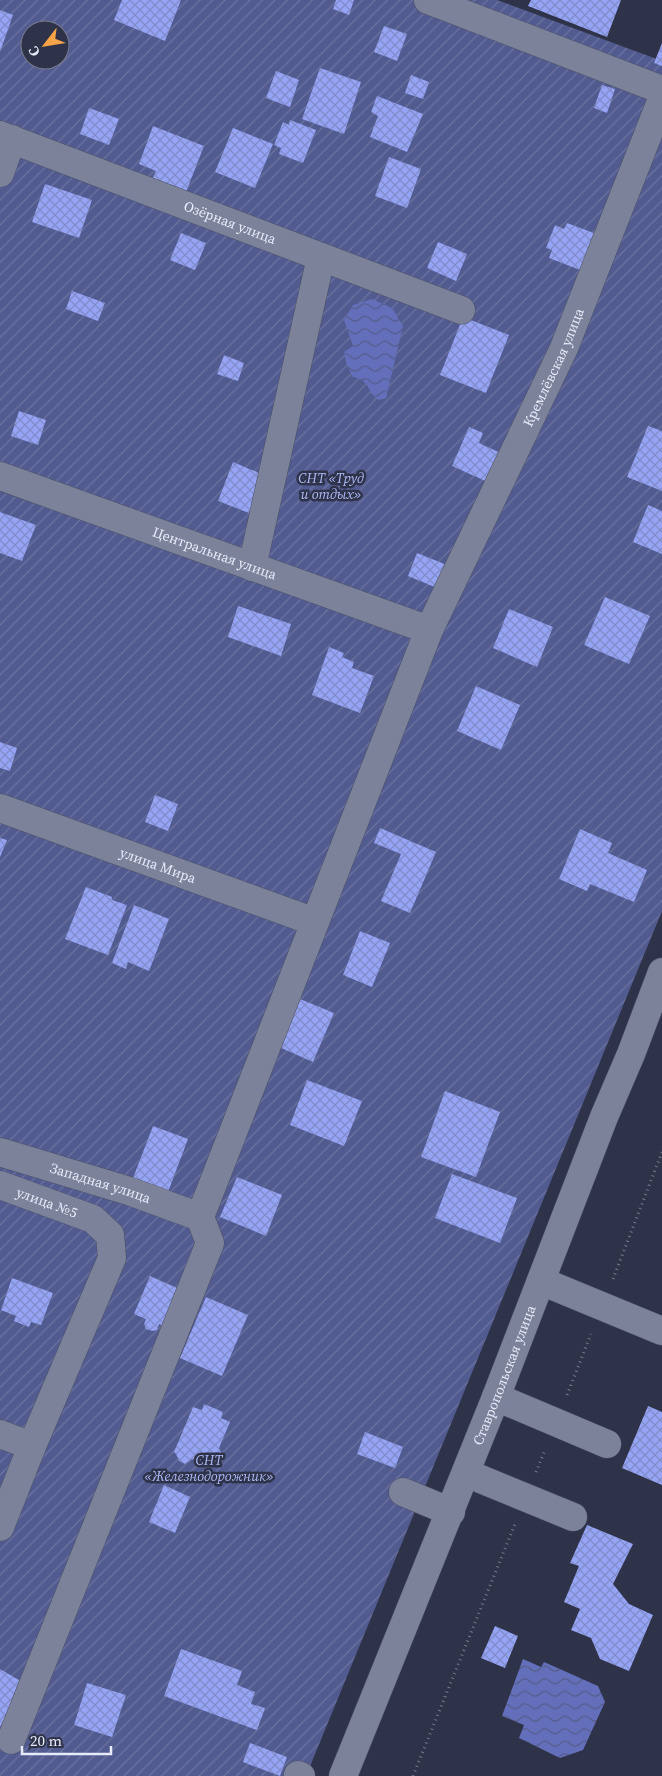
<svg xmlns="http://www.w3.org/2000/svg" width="662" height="1776" font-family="'Source Serif 4',serif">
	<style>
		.garden { fill: url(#garden-furrows); fill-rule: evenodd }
		.water { fill: url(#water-waves) }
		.building { fill: url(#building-cross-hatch) }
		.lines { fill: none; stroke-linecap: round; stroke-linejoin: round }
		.minor-casing { stroke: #4d5163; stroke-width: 29 }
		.path { stroke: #777a8d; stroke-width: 3; stroke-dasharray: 1 4; stroke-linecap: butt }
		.minor { stroke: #7d829b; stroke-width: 28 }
		.labels { text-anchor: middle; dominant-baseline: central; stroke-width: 5; stroke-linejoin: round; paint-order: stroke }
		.street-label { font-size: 14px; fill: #e7eaf8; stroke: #2f3349 }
		.park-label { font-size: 14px; font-style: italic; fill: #adbaf8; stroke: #2f3349 }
	</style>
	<defs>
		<pattern id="garden-furrows" width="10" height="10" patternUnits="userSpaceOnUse" patternTransform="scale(1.25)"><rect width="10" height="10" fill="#525b90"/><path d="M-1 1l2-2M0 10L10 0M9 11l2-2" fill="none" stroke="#6b73a0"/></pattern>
		<pattern id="water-waves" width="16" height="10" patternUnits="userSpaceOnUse" patternTransform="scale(1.25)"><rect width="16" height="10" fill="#646fbc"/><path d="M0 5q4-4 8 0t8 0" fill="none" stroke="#565d89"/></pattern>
		<pattern id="building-cross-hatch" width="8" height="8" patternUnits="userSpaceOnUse" patternTransform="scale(1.25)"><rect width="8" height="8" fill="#95a4f5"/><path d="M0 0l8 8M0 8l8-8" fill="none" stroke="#818cca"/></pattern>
	</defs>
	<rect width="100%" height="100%" fill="#2f3349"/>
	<path class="garden" d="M 0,0 L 497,0 L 662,61 L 662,911 L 306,1776 L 0,1776 ZM 30,30 L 60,30 L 60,60 L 30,60 Z"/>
	<path class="water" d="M 372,299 L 392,308 L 403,326 L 386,398 L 379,400 C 366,394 373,381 353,377 L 347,366 L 344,352 L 353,346 L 344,320 L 353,305 Z
		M 523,1659 L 541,1667 L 544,1662 L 598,1686 L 605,1702 L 583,1750 L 560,1758 L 519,1738 L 524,1725 L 502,1716 Z"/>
	<path class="building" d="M 122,0 L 181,0 L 165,41 L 114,20 Z
		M 336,0 L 354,0 L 349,15 L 333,9 Z
		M 531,0 L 621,0 L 607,37 L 528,6 Z
		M 0,10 L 13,15 L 0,52 Z
		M 384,26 L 407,34 L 397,61 L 374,52 Z
		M 662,43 L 662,66 L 654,63 Z
		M 320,68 L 361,82 L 344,134 L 302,119 Z
		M 276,71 L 299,80 L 290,107 L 266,98 Z
		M 411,75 L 429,82 L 423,99 L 405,93 Z
		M 602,85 L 615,89 L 607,113 L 594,108 Z
		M 377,96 L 423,114 L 407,152 L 370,137 L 378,116 L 371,112 Z
		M 89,108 L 119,119 L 109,145 L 80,134 Z
		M 290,120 L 316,130 L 303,163 L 279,154 L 281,148 L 274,145 L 283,122 L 289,125 Z
		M 153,126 L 204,146 L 186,192 L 152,179 L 156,171 L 139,164 Z
		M 233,128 L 273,144 L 255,188 L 215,172 Z
		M 389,157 L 421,169 L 407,208 L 375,196 Z
		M 45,184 L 92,200 L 79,238 L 32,222 Z
		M 567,223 L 602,236 L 588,273 L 549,258 L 552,250 L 546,248 L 555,225 L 564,229 Z
		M 181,233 L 206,243 L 195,270 L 170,260 Z
		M 438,242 L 467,254 L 456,281 L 427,268 Z
		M 72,291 L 105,303 L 98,321 L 66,309 Z
		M 463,317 L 509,335 L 486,393 L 440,375 Z
		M 224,355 L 244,363 L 238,381 L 217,374 Z
		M 19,411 L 46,420 L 38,445 L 11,436 Z
		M 648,426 L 662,431 L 662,491 L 627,477 Z
		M 469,427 L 483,433 L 479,443 L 505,455 L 492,484 L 452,466 Z
		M 233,462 L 264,475 L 249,513 L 218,501 Z
		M 648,505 L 662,511 L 662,554 L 633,542 Z
		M 0,512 L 36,525 L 22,561 L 0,553 Z
		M 417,553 L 447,565 L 437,588 L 408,576 Z
		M 605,597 L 650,616 L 629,664 L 584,645 Z
		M 238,606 L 291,624 L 281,656 L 228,637 Z
		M 509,609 L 553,627 L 537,667 L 493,648 Z
		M 329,647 L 344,653 L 342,657 L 354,662 L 352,668 L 374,676 L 360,713 L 312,695 Z
		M 476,686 L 520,705 L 501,750 L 457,731 Z
		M 0,742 L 17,748 L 10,771 L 0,768 Z
		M 155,795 L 178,804 L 168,831 L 145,822 Z
		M 380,828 L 436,852 L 410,913 L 381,901 L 401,854 L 374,843 Z
		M 580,829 L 612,843 L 608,853 L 647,870 L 634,902 L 590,884 L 587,891 L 559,879 Z
		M 0,838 L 7,840 L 0,857 Z
		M 86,887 L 112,897 L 112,900 L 127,905 L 108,955 L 65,939 Z
		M 134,905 L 169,919 L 149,971 L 128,962 L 126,969 L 112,963 Z
		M 360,931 L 390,943 L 372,987 L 343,975 Z
		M 300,999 L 334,1013 L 313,1062 L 279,1047 Z
		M 307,1080 L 362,1101 L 344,1146 L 290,1125 Z
		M 445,1091 L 500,1112 L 476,1177 L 421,1157 Z
		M 153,1126 L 188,1139 L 168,1192 L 133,1178 Z
		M 452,1174 L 517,1198 L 500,1243 L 435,1218 Z
		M 237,1177 L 282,1195 L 266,1236 L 220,1217 Z
		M 150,1276 L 186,1292 L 171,1329 L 159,1324 L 157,1330 L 152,1331 L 146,1329 L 144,1324 L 146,1319 L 134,1314 Z
		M 12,1278 L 53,1293 L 41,1325 L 31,1322 L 29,1327 L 14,1321 L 16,1316 L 1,1310 Z
		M 206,1297 L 248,1315 L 222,1376 L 180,1358 Z
		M 204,1404 L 223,1412 L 221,1418 L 230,1422 L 219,1448 L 223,1456 L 221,1463 L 212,1465 L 211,1467 L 192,1459 L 185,1464 L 179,1461 L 176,1454 L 174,1452 L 193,1407 L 202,1410 Z
		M 648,1406 L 662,1412 L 662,1485 L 622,1468 Z
		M 365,1432 L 403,1447 L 395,1468 L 357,1454 Z
		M 164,1485 L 190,1497 L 175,1533 L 149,1522 Z
		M 587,1525 L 633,1544 L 613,1584 L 629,1604 L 653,1615 L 629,1671 L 600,1659 L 591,1638 L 571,1630 L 580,1609 L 564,1602 L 579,1566 L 570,1563 Z
		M 495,1626 L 518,1636 L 505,1668 L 481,1658 Z
		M 181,1649 L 242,1671 L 237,1685 L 255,1692 L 251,1704 L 265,1708 L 257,1730 L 164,1696 Z
		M 0,1669 L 24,1683 L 0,1727 Z
		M 87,1683 L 126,1695 L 112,1737 L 74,1725 Z
		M 250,1743 L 287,1757 L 280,1776 L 243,1762 Z"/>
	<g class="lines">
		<g class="minor-casing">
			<g id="minor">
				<path d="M 428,0 L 662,90"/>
				<path id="s1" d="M 0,135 L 461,310"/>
				<path d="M 0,173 L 12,139"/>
				<path id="s2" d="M 0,476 L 429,630"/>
				<path d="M 252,567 L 321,257"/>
				<path id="s3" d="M 0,808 L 315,922"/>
				<path id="s4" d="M 0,1152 L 129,1191 L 200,1217"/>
				<path id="s5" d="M 0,1185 L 93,1219 L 110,1235 L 112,1258 L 32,1446 L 0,1527"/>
				<path d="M 541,1281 L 662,1331"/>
				<path d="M 496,1397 L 607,1444"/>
				<path d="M 0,1434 L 32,1446"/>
				<path d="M 466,1473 L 573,1517"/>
				<path d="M 403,1492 L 451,1512"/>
				<path id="s6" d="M 11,1740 L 210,1243 L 200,1217 L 429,630 L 564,348 L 662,99"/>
				<path d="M 298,1775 L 301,1776"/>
				<path id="s7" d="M 343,1776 L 496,1397 L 604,1117 L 631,1054 L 662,972"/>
			</g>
		</g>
		<path class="path" d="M 613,1279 L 662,1152
			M 567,1395 L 591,1334
			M 536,1472 L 545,1450
			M 413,1776 L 515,1524"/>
		<use href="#minor" class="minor"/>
	</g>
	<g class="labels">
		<g class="street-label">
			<text stroke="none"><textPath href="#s1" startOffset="246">Озёрная улица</textPath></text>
			<text stroke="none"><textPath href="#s6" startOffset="1484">Кремлёвская улица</textPath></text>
			<text stroke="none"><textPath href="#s2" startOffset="228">Центральная улица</textPath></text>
			<text stroke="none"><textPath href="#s3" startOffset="168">улица Мира</textPath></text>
			<text stroke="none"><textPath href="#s4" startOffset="105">Западная улица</textPath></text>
			<text stroke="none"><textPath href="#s5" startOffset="50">улица №5</textPath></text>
			<text stroke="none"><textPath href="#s7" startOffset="432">Ставропольская улица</textPath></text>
		</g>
		<g class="park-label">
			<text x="331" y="478">СНТ «Труд<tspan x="331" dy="16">и отдых»</tspan></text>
			<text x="209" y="1460">СНТ<tspan x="209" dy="16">«Железнодорожник»</tspan></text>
		</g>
	</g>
	<g transform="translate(45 45) rotate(239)"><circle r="24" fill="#2f3349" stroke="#797c8f"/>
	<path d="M0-4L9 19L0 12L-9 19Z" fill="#f5a346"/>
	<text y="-8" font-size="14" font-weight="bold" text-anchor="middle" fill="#e7eaf8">С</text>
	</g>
	<path d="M22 1746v8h89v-8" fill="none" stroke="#e7eaf8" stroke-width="2.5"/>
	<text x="30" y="1746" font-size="15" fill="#e7eaf8" stroke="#2f3349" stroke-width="4" paint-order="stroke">20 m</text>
</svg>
